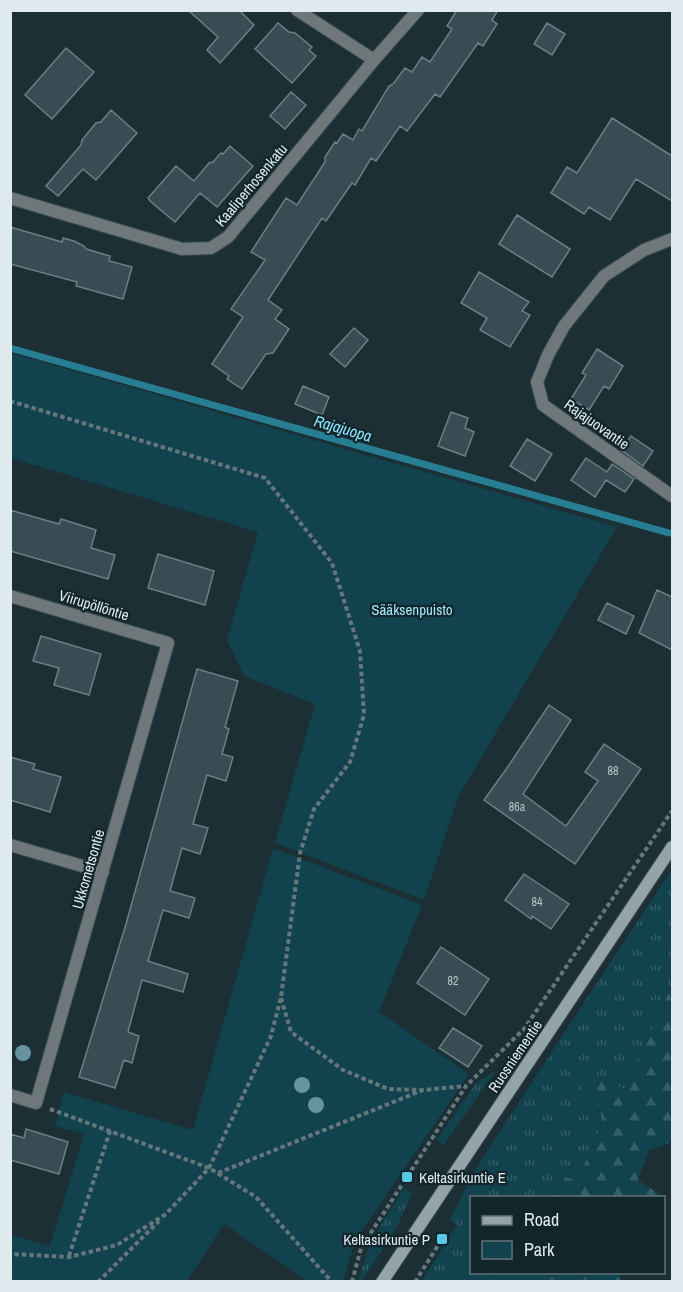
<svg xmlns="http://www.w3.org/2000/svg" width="683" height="1292" font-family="'Archivo Narrow',sans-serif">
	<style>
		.grass { fill: url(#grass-tufts) }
		.forest { fill: url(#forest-firs) }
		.green { fill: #11424e }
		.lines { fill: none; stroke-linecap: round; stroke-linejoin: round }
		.stream { stroke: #277e93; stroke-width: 7 }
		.building { fill: #384d53; stroke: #698086; stroke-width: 1.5 }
		.minor-casing { stroke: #3a4d53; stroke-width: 14 }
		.secondary-casing { stroke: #3a4d53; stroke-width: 14 }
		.path { stroke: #65767c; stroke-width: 4; stroke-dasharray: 4.5 3; stroke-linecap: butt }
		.minor { stroke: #6e787b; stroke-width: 12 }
		.secondary { stroke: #93a3a8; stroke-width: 12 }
		.tree { fill: #6793a0 }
		.poi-dot { fill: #5ac8e5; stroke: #11252b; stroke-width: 2 }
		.labels { text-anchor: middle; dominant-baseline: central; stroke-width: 4.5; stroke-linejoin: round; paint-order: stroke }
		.number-label { font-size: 12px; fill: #b4c3c7 }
		.street-label { font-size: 15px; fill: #deeaee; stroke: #11252b }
		.park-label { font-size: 15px; fill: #a5e5f8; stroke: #11252b }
		.poi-label { font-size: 15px; fill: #deeaee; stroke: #11252b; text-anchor: start }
		.water-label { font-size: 16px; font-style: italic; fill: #8ce5ff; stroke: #11252b }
	</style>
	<defs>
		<pattern id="grass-tufts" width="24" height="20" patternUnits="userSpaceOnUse" patternTransform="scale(1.5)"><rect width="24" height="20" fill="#11424e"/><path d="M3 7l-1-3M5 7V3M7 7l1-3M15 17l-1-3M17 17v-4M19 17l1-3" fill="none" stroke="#335d68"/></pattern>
		<pattern id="forest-firs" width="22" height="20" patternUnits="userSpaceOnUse" patternTransform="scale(1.5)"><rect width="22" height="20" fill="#11424e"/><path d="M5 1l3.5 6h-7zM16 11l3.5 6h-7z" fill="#335d68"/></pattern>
	</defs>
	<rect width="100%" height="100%" fill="#1b2f35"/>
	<path class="grass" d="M 672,870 L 672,986 L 624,1089 L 579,1092 L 600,1105 L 602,1124 L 577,1181 L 565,1177 L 555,1197 L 472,1198 L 472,1272 L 526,1273 L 526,1281 L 421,1282 L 457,1225 L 450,1219 L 479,1163 L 666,878 Z
		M 495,1072 L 443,1146 L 437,1139 L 477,1082 Z
		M 404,1188 L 412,1193 L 396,1229 L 362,1281 L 358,1281 L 369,1245 Z"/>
	<path class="forest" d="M 672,986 L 672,1142 L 649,1150 L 638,1180 L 661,1195 L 657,1198 L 555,1197 L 565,1177 L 577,1181 L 602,1124 L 600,1105 L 579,1092 L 589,1075 L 624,1089 Z
		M 526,1273 L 619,1273 L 621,1281 L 526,1281 Z"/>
	<path class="green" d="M 11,353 L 617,527 L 458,797 L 424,900 L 275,843 L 315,704 L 244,676 L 227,640 L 258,532 L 11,458 Z
		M 273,848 L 422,905 L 379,1012 L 469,1074 L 355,1241 L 343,1281 L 307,1281 L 224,1224 L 187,1281 L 11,1281 L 11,1235 L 50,1246 L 84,1134 L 55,1126 L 64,1092 L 193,1130 Z"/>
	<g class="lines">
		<path class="stream" d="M 10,348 L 669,533"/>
	</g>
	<path class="building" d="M 188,10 L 239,10 L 254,25 L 220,63 L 207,50 L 218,37 Z
		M 457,10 L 498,10 L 492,20 L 497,24 L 483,46 L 478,43 L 440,97 L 435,94 L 407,131 L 400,126 L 376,161 L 371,158 L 355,185 L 352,183 L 326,221 L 322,218 L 268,300 L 282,310 L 275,319 L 289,329 L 273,353 L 266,354 L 242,389 L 227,379 L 229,376 L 212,364 L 243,317 L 231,309 L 265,260 L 251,252 L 286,198 L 297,205 L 325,162 L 325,157 L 335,142 L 337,143 L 343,134 L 353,140 L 359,129 L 362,131 L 389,86 L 393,84 L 405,68 L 412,72 L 422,57 L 430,62 L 452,29 L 447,26 Z
		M 278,23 L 289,32 L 295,33 L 312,47 L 309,50 L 316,56 L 292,83 L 255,49 Z
		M 547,23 L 565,34 L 552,55 L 534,44 Z
		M 66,48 L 94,72 L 52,119 L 25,95 Z
		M 291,92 L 306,105 L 285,129 L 270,116 Z
		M 111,110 L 137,133 L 96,180 L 83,169 L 58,196 L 46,186 L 81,145 L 82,140 L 96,123 L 101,122 Z
		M 612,118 L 672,156 L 672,201 L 636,179 L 610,220 L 589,207 L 584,214 L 551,193 L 567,167 L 577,173 Z
		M 230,146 L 253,166 L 217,207 L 200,193 L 175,222 L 150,201 L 148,198 L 176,166 L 194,181 L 209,163 L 213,162 L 221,153 L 223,154 Z
		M 517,215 L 570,249 L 552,277 L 499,244 Z
		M 10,227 L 62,242 L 63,238 L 74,241 L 84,246 L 86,249 L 110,256 L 109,261 L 132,267 L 123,299 L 76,286 L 77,282 L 10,264 Z
		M 479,272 L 529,302 L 522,311 L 530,315 L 510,347 L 480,330 L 487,318 L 461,303 Z
		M 354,328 L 368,340 L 345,367 L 330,354 Z
		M 597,349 L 623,366 L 609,389 L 604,386 L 589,410 L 571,399 L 586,375 L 582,373 Z
		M 303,386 L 329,397 L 322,415 L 295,404 Z
		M 451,412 L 468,418 L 465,428 L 474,432 L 465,456 L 438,446 Z
		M 631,436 L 653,451 L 643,466 L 621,450 Z
		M 527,439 L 552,454 L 535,481 L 510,466 Z
		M 586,458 L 607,472 L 612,464 L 634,479 L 625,492 L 606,480 L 595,497 L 571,480 Z
		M 10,510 L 59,524 L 61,519 L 96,530 L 91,548 L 115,555 L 108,579 L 10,551 Z
		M 158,554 L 214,571 L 205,605 L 148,588 Z
		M 657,590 L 672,597 L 672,650 L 639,633 Z
		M 607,603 L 634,616 L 626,634 L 598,620 Z
		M 41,636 L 101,654 L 89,695 L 54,685 L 59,668 L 33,661 Z
		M 197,669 L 238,681 L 225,727 L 229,729 L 222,754 L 233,757 L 226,781 L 207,775 L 193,824 L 208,828 L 200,854 L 182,848 L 170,891 L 195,898 L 189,918 L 163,910 L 148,961 L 188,974 L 183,992 L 142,980 L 128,1032 L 139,1036 L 132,1063 L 124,1060 L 115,1088 L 79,1077 L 126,924 Z
		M 549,705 L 571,720 L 523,794 L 566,826 L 598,781 L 585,772 L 604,744 L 641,769 L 575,864 L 484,800 L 507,768 Z
		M 10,757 L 35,764 L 33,769 L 61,777 L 50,812 L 10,800 Z
		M 524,874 L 569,904 L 551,929 L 532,916 L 531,919 L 505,900 Z
		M 441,947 L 489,979 L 465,1015 L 417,983 Z
		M 453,1028 L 482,1046 L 468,1067 L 439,1048 Z
		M 26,1129 L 68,1142 L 59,1174 L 10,1160 L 10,1134 L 24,1138 Z"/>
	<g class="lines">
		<g class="minor-casing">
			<path id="minor" d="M 297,10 L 374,60 L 418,10
				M 10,198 L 182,249 L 211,248 L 228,237 L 374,60
				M 672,239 L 644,250 L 604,276 L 564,326 L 548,355 L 537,382 L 543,405 L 672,496
				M 10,596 L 168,643 L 36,1103 L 10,1095
				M 10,845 L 103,872"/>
		</g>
		<g class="secondary-casing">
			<path id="secondary" d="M 382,1282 L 672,847"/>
		</g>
		<path class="path" d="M 10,401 L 265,478 L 332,563 L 360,651 L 364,715 L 350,762 L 314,809 L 300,853 L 281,997 L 271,1036 L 209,1168 L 166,1214 L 117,1245 L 69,1257 L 10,1254
			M 281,998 L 291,1032 L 343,1070 L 388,1089 L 421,1090
			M 50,1109 L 209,1168 L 256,1197 L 332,1282
			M 218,1173 L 423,1090 L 466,1086
			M 69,1256 L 110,1131
			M 98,1282 L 159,1221
			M 352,1282 L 361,1248 L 466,1086 L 524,1029 L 672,811
			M 415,1282 L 442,1239"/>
		<use href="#minor" class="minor"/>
		<use href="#secondary" class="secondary"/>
	</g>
	<g class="tree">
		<circle cx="23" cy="1053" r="8"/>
		<circle cx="302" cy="1085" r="8"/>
		<circle cx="316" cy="1105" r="8"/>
	</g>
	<g class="poi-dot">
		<rect x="401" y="1171" width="12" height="12" rx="3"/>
		<rect x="436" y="1233" width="12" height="12" rx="3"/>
	</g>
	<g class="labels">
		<g class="number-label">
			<text x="613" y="771">88</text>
			<text x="517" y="807">86a</text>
			<text x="537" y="902">84</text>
			<text x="453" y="981">82</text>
		</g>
		<g class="street-label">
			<text transform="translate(251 185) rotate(-50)">Kaaliperhosenkatu</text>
			<text transform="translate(597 424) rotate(35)">Rajajuovantie</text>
			<text transform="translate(94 605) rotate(17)">Viirupöllöntie</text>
			<text transform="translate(88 869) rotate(-74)">Ukkometsontie</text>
			<text transform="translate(515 1056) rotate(-56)">Ruosniementie</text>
		</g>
		<g class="park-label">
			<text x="412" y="609">Sääksenpuisto</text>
		</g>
		<g class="poi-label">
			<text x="419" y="1177">Keltasirkuntie E</text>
			<text x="430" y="1239" text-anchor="end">Keltasirkuntie P</text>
		</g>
		<g class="water-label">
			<text transform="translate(343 428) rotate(16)">Rajajuopa</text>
		</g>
	</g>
	<rect width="683" height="1292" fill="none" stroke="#deeaee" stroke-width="24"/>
	<rect x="470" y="1196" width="195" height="78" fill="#11252b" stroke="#637479" stroke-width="1.5"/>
	<rect x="482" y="1216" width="30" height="9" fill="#93a3a8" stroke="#637479" stroke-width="1.5"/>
	<text x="524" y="1226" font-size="18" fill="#deeaee">Road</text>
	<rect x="482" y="1241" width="30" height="18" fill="#11424e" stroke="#637479" stroke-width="1.5"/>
	<text x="524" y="1256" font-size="18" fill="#deeaee">Park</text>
</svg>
